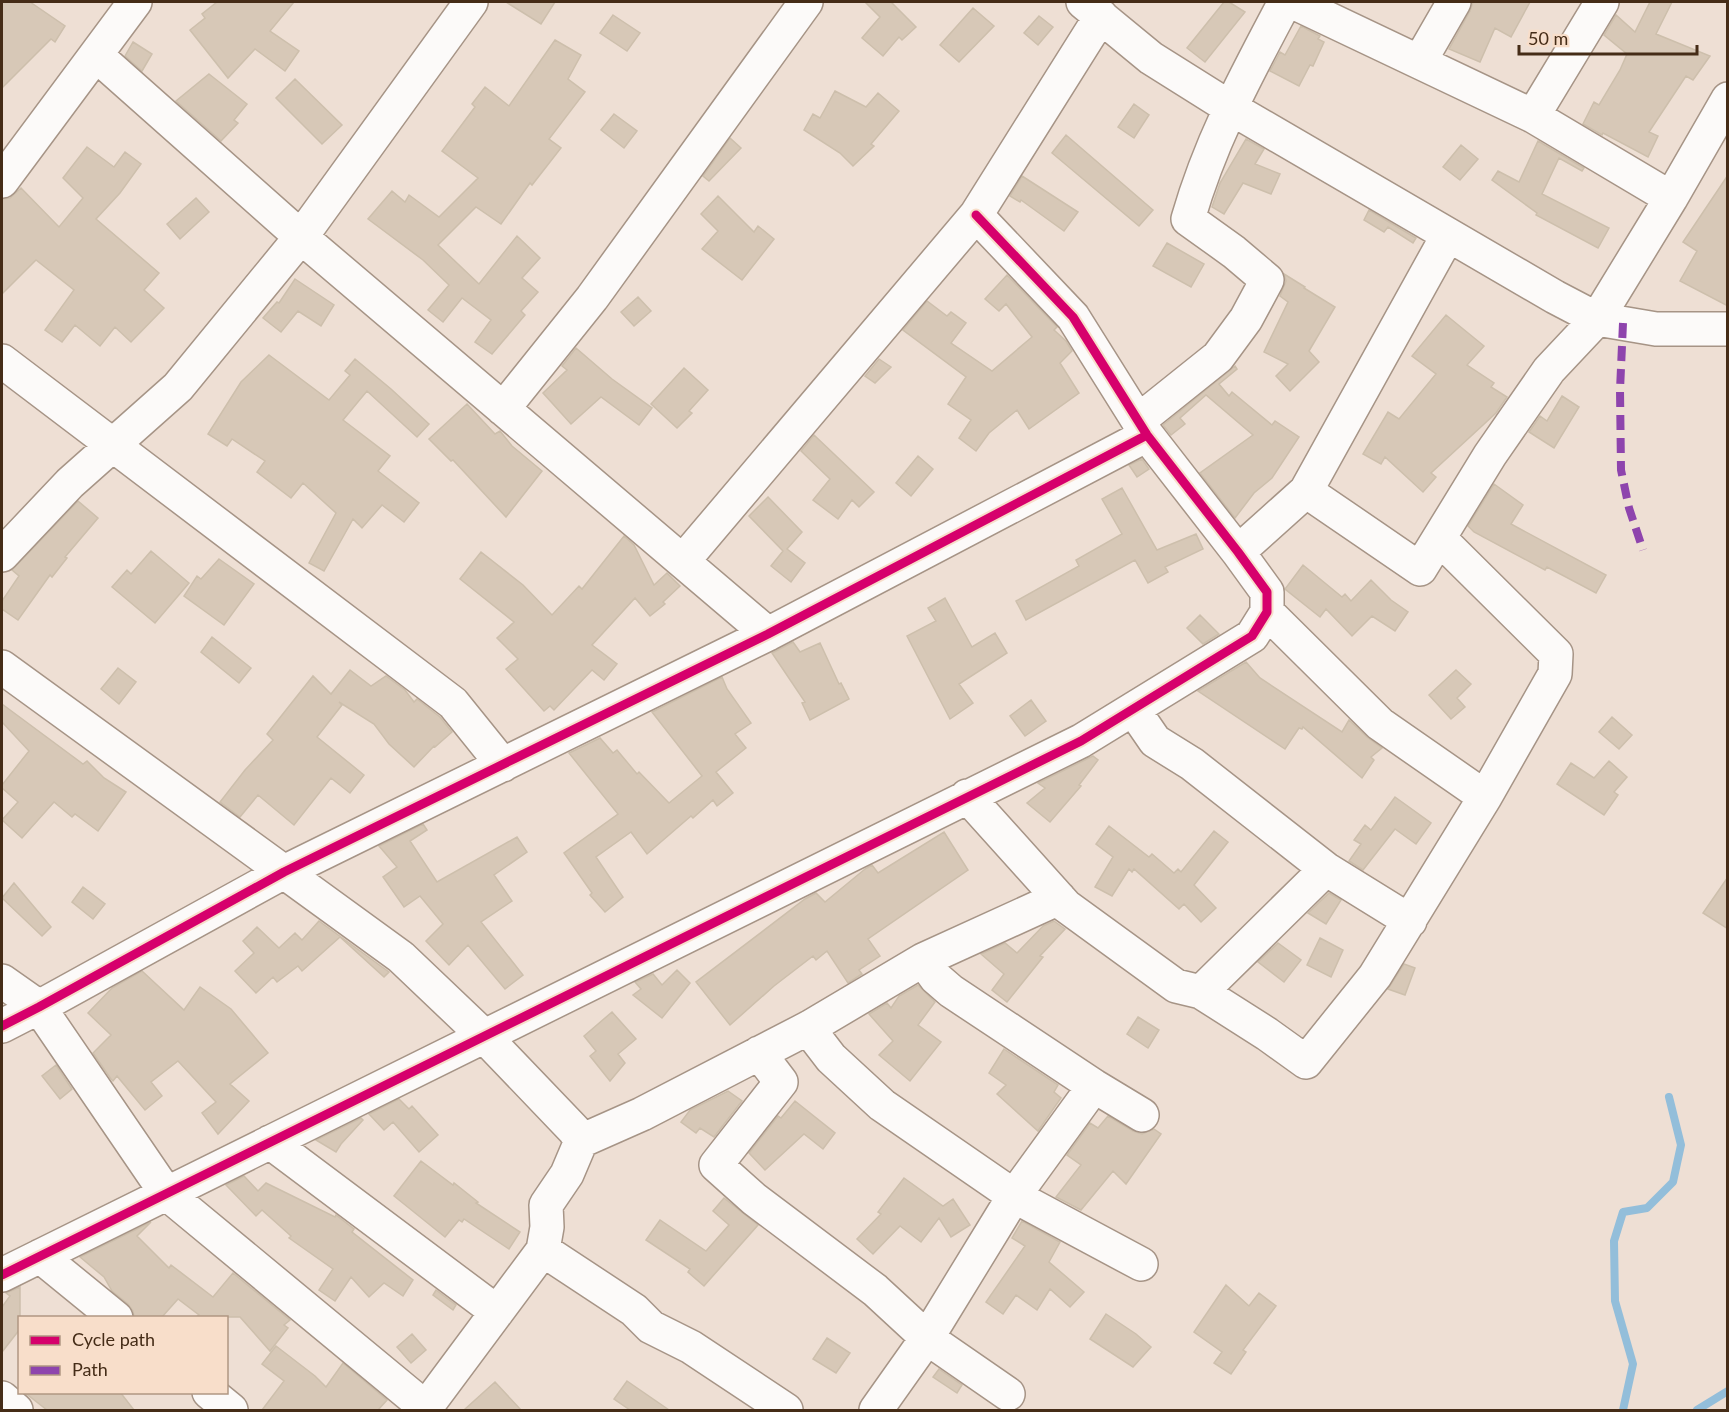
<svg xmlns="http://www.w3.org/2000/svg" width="1729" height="1412" font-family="Lato,sans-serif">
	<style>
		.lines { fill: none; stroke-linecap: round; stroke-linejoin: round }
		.stream { stroke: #93beda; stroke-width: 8 }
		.building { fill: #d7c8b7; stroke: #cdbfac; stroke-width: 1.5 }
		.minor-casing { stroke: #a69486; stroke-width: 36 }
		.minor { stroke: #fcfaf9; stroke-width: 33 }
		.quiet { stroke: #8e44ad; stroke-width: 8; stroke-dasharray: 15 8; stroke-linecap: butt }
		.cycleway-casing { stroke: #f8deca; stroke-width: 13 }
		.cycleway { stroke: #d6006c; stroke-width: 9 }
	</style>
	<rect width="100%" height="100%" fill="#eedfd4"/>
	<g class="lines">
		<path class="stream" d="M 1623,1410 L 1633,1364 L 1615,1301 L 1614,1241 L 1623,1212 L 1647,1208 L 1673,1182 L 1681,1145 L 1669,1097
			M 1697,1410 L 1728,1391"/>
	</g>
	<path class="building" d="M 2,2 L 30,2 L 65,26 L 55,42 L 51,39 L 2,88 Z
		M 217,2 L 294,2 L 270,31 L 299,51 L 285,71 L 255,49 L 228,78 L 190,30 L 205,18 L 202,14 Z
		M 506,2 L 555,2 L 541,24 Z
		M 865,2 L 891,2 L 916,27 L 902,40 L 899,37 L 883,56 L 862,38 L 880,17 Z
		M 1224,2 L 1229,2 L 1245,12 L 1205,62 L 1187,48 Z
		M 1473,2 L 1530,2 L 1511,37 L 1495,28 L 1480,62 L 1449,49 L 1470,11 Z
		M 1650,2 L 1672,2 L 1656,34 L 1710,56 L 1693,80 L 1686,76 L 1649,132 L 1658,136 L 1648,157 L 1603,133 L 1602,135 L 1583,124 L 1594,102 L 1599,105 L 1620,70 L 1627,54 L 1604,35 L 1616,15 L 1635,32 Z
		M 973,8 L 994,26 L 959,62 L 940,45 Z
		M 613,15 L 640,33 L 627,51 L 600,33 Z
		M 1039,16 L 1053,27 L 1038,45 L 1024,33 Z
		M 1301,26 L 1320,36 L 1318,39 L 1324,42 L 1313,66 L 1310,65 L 1299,86 L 1270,71 L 1280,52 L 1285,55 Z
		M 555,40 L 581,55 L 568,79 L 585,92 L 549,139 L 561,148 L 532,185 L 530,183 L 501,224 L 476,207 L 438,245 L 479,284 L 517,236 L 540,258 L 522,278 L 538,292 L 521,311 L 525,315 L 492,354 L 475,342 L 491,320 L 462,298 L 443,322 L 428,310 L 449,285 L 423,260 L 368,219 L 392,191 L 405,202 L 409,195 L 439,217 L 478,178 L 442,151 L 475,107 L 472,104 L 485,87 L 509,106 Z
		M 133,42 L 152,54 L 142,71 L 125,56 Z
		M 209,74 L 247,104 L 234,120 L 238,123 L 221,141 L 176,101 Z
		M 295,79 L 342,125 L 322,144 L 276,98 Z
		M 835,91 L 866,107 L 878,93 L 899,111 L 871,144 L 874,146 L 853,166 L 840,153 L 804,130 L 813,114 L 820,118 Z
		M 1134,104 L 1149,115 L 1134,138 L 1118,127 Z
		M 614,114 L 637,131 L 624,148 L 601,130 Z
		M 1066,135 L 1153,210 L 1139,226 L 1052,153 Z
		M 730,138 L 741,148 L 709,181 L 703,176 Z
		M 1246,139 L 1264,149 L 1255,164 L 1280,174 L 1271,194 L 1243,183 L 1224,214 L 1212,207 L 1220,183 Z
		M 1538,141 L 1584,168 L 1582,171 L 1559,158 L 1542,194 L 1609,228 L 1598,248 L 1536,215 L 1537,213 L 1492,180 L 1498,171 L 1519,182 Z
		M 1461,145 L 1478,159 L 1460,180 L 1443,167 Z
		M 87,147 L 114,167 L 125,152 L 141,164 L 120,193 L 96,219 L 159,273 L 144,290 L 164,308 L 131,342 L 115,327 L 100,346 L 75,325 L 62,342 L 45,330 L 74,290 L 36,260 L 2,294 L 2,199 L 10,198 L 21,188 L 59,227 L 83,198 L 63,178 Z
		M 1728,175 L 1728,306 L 1680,281 L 1697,251 L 1683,242 Z
		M 1022,176 L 1078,212 L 1064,231 L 1021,200 L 1020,202 L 1010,196 Z
		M 718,196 L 754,232 L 758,226 L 774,239 L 742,280 L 702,249 L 718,231 L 701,214 Z
		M 196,198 L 209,212 L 180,239 L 167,224 Z
		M 1369,210 L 1416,238 L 1413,243 L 1388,227 L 1384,232 L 1364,220 Z
		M 1167,243 L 1204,264 L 1191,287 L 1153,266 Z
		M 1284,274 L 1305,287 L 1304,288 L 1335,307 L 1309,351 L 1319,362 L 1290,391 L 1276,376 L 1288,364 L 1264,352 L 1288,302 L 1280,296 L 1286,281 Z
		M 1007,275 L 1057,327 L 1054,330 L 1066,341 L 1072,351 L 1060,363 L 1079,393 L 1029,429 L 1017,410 L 989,433 L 976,451 L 959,438 L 971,420 L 948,404 L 966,377 L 903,330 L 927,301 L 947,316 L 951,312 L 966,323 L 951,343 L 992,371 L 1032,337 L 1006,304 L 999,311 L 985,299 Z
		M 295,279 L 334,305 L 321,326 L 298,311 L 281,332 L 263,318 L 277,302 L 279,303 Z
		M 638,297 L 651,311 L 634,326 L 621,312 Z
		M 1446,315 L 1484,346 L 1467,365 L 1494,383 L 1491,387 L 1507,397 L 1496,413 L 1431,473 L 1436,477 L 1423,492 L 1385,457 L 1381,464 L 1363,454 L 1388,412 L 1399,419 L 1436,374 L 1412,356 Z
		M 576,348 L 612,379 L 652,408 L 639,425 L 601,397 L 571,424 L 543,393 L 567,370 L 562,366 Z
		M 269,355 L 329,400 L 350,375 L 345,371 L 355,359 L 391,389 L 429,424 L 417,437 L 367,391 L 343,420 L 390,456 L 378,471 L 419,503 L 404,522 L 382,505 L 362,528 L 353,519 L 324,571 L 309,563 L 336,513 L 303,483 L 291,498 L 257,472 L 265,461 L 232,439 L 227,446 L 208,434 L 241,382 Z
		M 879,359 L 891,367 L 875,383 L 865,376 Z
		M 1235,366 L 1237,369 L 1219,384 L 1229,396 L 1232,392 L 1272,425 L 1275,421 L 1299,437 L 1272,478 L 1254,493 L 1235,518 L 1200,473 L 1253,435 L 1206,395 L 1180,418 L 1185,424 L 1171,435 L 1163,425 Z
		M 684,368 L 708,390 L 689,411 L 692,413 L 677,428 L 651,404 Z
		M 1562,396 L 1579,407 L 1554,448 L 1529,432 L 1540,416 L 1547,421 Z
		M 467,404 L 495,434 L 500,431 L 512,446 L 542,471 L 506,517 L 453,460 L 451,461 L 429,439 Z
		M 814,435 L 874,492 L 859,507 L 852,500 L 838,519 L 813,500 L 830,479 L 801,451 Z
		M 918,456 L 933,469 L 911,496 L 896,483 Z
		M 1142,459 L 1149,469 L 1137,477 L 1129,465 Z
		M 1494,484 L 1523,505 L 1511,524 L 1606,575 L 1596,593 L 1547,567 L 1545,570 L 1474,532 L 1468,526 Z
		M 1122,488 L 1157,550 L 1196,534 L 1203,549 L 1165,567 L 1168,572 L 1148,583 L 1135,560 L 1026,620 L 1016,601 L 1079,566 L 1076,560 L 1122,534 L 1102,499 Z
		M 768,497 L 802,532 L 787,549 L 805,563 L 791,582 L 771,566 L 783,551 L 749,516 Z
		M 78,501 L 98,518 L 65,557 L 67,558 L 52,577 L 50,575 L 18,620 L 2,609 L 2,601 L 19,576 L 12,570 Z
		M 624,536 L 634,545 L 654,585 L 667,573 L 680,586 L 663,602 L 665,604 L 650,616 L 635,598 L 592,645 L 617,664 L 604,680 L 592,670 L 554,710 L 550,706 L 544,711 L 506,669 L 518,659 L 497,638 L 514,622 L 460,579 L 481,552 L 523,585 L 552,615 L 579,586 L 582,589 Z
		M 151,551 L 189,583 L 155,623 L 112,587 L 127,570 L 131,574 Z
		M 219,559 L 254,584 L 224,625 L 184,596 L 197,576 L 201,579 Z
		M 1303,565 L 1342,597 L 1345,594 L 1351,601 L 1371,580 L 1391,600 L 1408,612 L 1395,631 L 1372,616 L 1352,636 L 1326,609 L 1320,617 L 1285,589 Z
		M 945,598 L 972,647 L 995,633 L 1007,653 L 959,684 L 973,703 L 950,719 L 907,636 L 936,621 L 928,608 Z
		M 1200,615 L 1219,634 L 1203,644 L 1187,628 Z
		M 212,637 L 251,668 L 239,683 L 201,652 Z
		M 793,642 L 800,652 L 820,643 L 839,684 L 841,683 L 849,699 L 810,720 L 802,703 L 805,702 L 772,653 Z
		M 1246,662 L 1260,678 L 1342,732 L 1349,720 L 1367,737 L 1382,748 L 1371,757 L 1374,760 L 1362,778 L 1303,727 L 1302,729 L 1299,728 L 1285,749 L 1198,691 Z
		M 118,668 L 136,682 L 119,704 L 101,689 Z
		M 350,670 L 371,686 L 386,676 L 405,690 L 414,702 L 417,699 L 440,717 L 452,732 L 435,747 L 434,746 L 414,767 L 389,744 L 374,724 L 339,702 L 342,705 L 317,737 L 364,775 L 350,793 L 331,778 L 294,825 L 258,795 L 240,817 L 220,802 L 245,770 L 273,740 L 267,734 L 313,676 L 331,694 Z
		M 1456,670 L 1471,684 L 1457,698 L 1465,707 L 1451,719 L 1429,695 Z
		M 722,677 L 727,689 L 751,723 L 735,734 L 746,748 L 716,772 L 733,793 L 717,806 L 713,800 L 693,818 L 691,816 L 647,854 L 631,832 L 596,857 L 623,897 L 605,912 L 590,895 L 592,893 L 564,853 L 618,814 L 569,753 L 600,738 L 613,753 L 617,750 L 637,774 L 639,772 L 669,803 L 702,776 L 652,712 Z
		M 1031,700 L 1046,721 L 1025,736 L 1010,716 Z
		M 2,704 L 83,764 L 87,761 L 104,778 L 126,792 L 98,831 L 75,814 L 72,817 L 54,802 L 22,838 L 2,820 L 18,802 L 2,788 L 2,785 L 29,751 L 2,722 Z
		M 1612,717 L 1632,735 L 1619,749 L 1599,732 Z
		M 1093,756 L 1098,760 L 1079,785 L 1081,786 L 1050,822 L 1027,803 L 1045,788 L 1038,783 Z
		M 1609,761 L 1627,777 L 1614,792 L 1618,795 L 1604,815 L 1557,784 L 1571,763 L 1594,778 Z
		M 1395,797 L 1431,823 L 1416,844 L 1395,829 L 1363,870 L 1349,861 L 1361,844 L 1354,840 L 1365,825 L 1371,830 Z
		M 423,824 L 427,830 L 410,841 L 437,882 L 517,837 L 527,852 L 494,875 L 512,901 L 481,922 L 523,975 L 505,989 L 468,945 L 449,965 L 426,941 L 443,924 L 420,896 L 404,907 L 383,877 L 397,867 L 379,846 Z
		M 1109,826 L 1149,857 L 1152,854 L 1174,873 L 1178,869 L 1181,872 L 1214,831 L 1228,842 L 1194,885 L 1216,908 L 1201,922 L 1184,904 L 1179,909 L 1134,869 L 1132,872 L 1129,869 L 1112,896 L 1095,887 L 1113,857 L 1096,844 Z
		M 944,832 L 968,870 L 868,939 L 880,956 L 859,970 L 862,974 L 848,983 L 827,951 L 816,960 L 813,956 L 774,986 L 730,1025 L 696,982 L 805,899 L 816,893 L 825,902 L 865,869 L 872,865 L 878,873 Z
		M 1728,877 L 1728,929 L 1703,913 Z
		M 14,883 L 51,927 L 42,936 L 2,898 Z
		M 83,887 L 105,904 L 93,919 L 72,902 Z
		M 1329,893 L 1341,900 L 1326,924 L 1308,913 Z
		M 319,921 L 389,972 L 384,977 L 340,937 L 302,971 L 298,966 L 277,982 L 273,977 L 256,993 L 235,971 L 254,953 L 243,941 L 257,927 L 279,948 L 295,933 L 302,940 Z
		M 1054,921 L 1065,929 L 1040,956 L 1043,957 L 1007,1002 L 992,990 L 1004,974 L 981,954 L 1005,943 L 1017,953 L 1043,926 Z
		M 1320,938 L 1343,950 L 1331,977 L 1307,965 Z
		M 1278,943 L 1301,960 L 1284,982 L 1258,962 Z
		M 1404,964 L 1415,968 L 1405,995 L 1388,989 Z
		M 677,970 L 690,983 L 662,1018 L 633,995 L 641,989 L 635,982 L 653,974 L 662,985 Z
		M 142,971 L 184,1010 L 200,987 L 231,1009 L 268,1053 L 230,1084 L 249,1101 L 218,1134 L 202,1113 L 216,1102 L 178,1061 L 151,1082 L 162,1096 L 145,1110 L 117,1076 L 113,1081 L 111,1079 L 93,1053 L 111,1035 L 88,1013 L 112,988 Z
		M 918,985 L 935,1002 L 918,1025 L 941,1042 L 910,1081 L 879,1055 L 893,1041 L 869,1014 L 887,1003 L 891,1008 L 899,996 Z
		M 612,1012 L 636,1039 L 618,1054 L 625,1063 L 610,1081 L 590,1056 L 596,1051 L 584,1036 Z
		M 1138,1017 L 1159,1030 L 1148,1048 L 1127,1034 Z
		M 1004,1049 L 1058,1085 L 1054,1092 L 1061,1098 L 1038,1131 L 997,1094 L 1006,1085 L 989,1073 Z
		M 56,1065 L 72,1089 L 60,1099 L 42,1076 Z
		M 728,1091 L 742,1101 L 714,1137 L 700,1128 L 696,1133 L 681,1122 L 690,1110 Z
		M 399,1099 L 409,1109 L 412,1106 L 438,1135 L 419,1152 L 393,1122 L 384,1130 L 369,1114 Z
		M 795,1101 L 835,1133 L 823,1149 L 804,1134 L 765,1170 L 749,1153 L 778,1116 L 781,1118 Z
		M 1108,1116 L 1133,1131 L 1142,1134 L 1154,1129 L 1161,1134 L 1126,1184 L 1113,1171 L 1081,1210 L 1056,1197 L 1081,1165 L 1067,1155 L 1090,1123 L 1098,1128 Z
		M 361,1118 L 363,1120 L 341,1144 L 336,1152 L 316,1140 Z
		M 421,1161 L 453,1185 L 454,1183 L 478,1202 L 476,1203 L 520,1232 L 509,1249 L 464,1219 L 462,1222 L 459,1220 L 445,1237 L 394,1196 Z
		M 244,1176 L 258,1191 L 266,1183 L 335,1217 L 336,1215 L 354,1229 L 352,1232 L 413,1280 L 403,1296 L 384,1283 L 369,1297 L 351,1277 L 335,1301 L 319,1290 L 333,1269 L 289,1238 L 291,1236 L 262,1210 L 256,1216 L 226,1185 Z
		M 904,1178 L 943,1206 L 953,1199 L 970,1225 L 951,1237 L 939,1218 L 921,1242 L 900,1226 L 873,1254 L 857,1239 L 881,1214 L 878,1212 Z
		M 724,1198 L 758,1225 L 704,1286 L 688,1272 L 690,1269 L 646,1240 L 660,1220 L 706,1251 L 729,1225 L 713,1211 Z
		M 1022,1221 L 1060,1242 L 1049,1262 L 1084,1292 L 1070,1307 L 1050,1289 L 1037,1310 L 1016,1295 L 1003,1314 L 986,1302 L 1025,1246 L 1012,1238 Z
		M 151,1222 L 137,1236 L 169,1268 L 171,1265 L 213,1297 L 233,1273 L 290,1320 L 284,1325 L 288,1328 L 270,1351 L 240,1317 L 196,1317 L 199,1315 L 178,1299 L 162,1317 L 134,1317 L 133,1311 L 128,1304 L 112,1291 L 104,1277 L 80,1257 Z
		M 1226,1285 L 1249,1306 L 1259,1293 L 1276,1306 L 1243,1350 L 1246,1352 L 1231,1374 L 1214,1363 L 1222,1352 L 1194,1332 Z
		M 20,1287 L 20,1329 L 2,1352 L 2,1307 L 10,1296 L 6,1293 Z
		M 436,1290 L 456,1305 L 453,1310 L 433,1295 Z
		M 1106,1314 L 1136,1334 L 1151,1347 L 1133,1367 L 1090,1339 Z
		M 412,1334 L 426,1350 L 411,1363 L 397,1347 Z
		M 827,1338 L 850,1353 L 836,1373 L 813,1359 Z
		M 276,1346 L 315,1376 L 326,1387 L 343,1363 L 387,1400 L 378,1410 L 262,1410 L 284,1381 L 262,1364 Z
		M 939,1369 L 962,1385 L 957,1393 L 933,1377 Z
		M 627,1381 L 669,1410 L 630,1410 L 614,1399 Z
		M 495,1382 L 521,1410 L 464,1410 Z
		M 24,1392 L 120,1392 L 134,1410 L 47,1410 Z"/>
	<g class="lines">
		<g class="minor-casing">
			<path id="minor" d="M 1083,2 L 1151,58 L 1229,107 L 1555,297 L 1597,319 L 1549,370 L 1490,455 L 1420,569 L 1306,491 L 1238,552
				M 1293,2 L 1533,116 L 1671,198
				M 96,55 L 301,237 L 768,634
				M 1420,61 L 1454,2
				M 1728,99 L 1671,198 L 1597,319 L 1656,329 L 1728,329
				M 1533,116 L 1602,2
				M 2,181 L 135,2
				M 2,361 L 453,703 L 503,765
				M 503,409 L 592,298 L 806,2
				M 1138,421 L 1218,357 L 1246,319 L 1267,280 L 1234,252 L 1188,219 C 1211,139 1247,74 1285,2
				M 1306,491 L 1448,235
				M 2,555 L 70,483 L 178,387 L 301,237 L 471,2
				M 683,561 L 976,215 L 1101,16
				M 1267,612 L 1380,724 L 1485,797
				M 2,667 L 401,957 L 484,1036 L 574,1130 L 581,1141 L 567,1174 L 546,1205 L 547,1227 L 543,1250 L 424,1410
				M 1133,709 L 1155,741 L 1192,764 L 1326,869 L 1410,921
				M 967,796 L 1066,906 L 1176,986 L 1201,992 L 1267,1034 L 1306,1062 L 1375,976 L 1485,797 L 1555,674 L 1556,654 L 1439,538
				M 923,960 L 936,978 L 951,991 L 1094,1086 L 1142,1115
				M 2,981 L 39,1007 L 166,1193 L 426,1408
				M 1201,992 L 1326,869
				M 2,1026 L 39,1007 L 284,872 L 768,634 L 1147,435
				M 808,1028 L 831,1058 L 882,1105 L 1014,1196 L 1141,1264
				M 759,1053 L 781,1082 L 716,1165 L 754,1199 L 875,1290 L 927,1338 L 1008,1394
				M 581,1141 L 642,1114 L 810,1027 L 923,960 L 1059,898
				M 270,1142 L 497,1312
				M 543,1250 L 634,1310 L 651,1327 L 691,1347 L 786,1410
				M 40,1256 L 116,1318
				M 2,1275 L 1081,741 L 1252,636 L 1267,612 L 1267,592 L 1238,552 L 1147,435 L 1073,317 L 976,215
				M 209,1392 L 231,1410
				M 2,1398 L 16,1410
				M 876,1410 L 927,1338 L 1014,1196 L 1094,1086"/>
		</g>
		<use href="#minor" class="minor"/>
		<path class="quiet" d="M 1623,323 L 1620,390 L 1621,470 L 1629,508 L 1643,550"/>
		<g class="cycleway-casing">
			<path id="cycleway" d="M 2,1026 L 39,1007 L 284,872 L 768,634 L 1147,435
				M 2,1275 L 1081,741 L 1252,636 L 1267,612 L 1267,592 L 1238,552 L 1147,435 L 1073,317 L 976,215"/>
		</g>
		<use href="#cycleway" class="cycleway"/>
	</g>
	<rect width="1729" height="1412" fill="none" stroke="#452c17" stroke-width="6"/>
	<rect x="18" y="1316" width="210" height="78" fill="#f8deca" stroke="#b09782" stroke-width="1.5"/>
	<rect x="30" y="1336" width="30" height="9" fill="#d6006c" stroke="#b09782" stroke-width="1.5"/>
	<text x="72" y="1346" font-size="18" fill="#452c17">Cycle path</text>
	<rect x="30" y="1366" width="30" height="9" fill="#8e44ad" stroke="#b09782" stroke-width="1.5"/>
	<text x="72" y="1376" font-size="18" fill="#452c17">Path</text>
	<path d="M1519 45v9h178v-9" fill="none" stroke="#452c17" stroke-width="3"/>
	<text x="1528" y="45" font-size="18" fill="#452c17" stroke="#f8deca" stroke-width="4.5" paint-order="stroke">50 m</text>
</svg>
